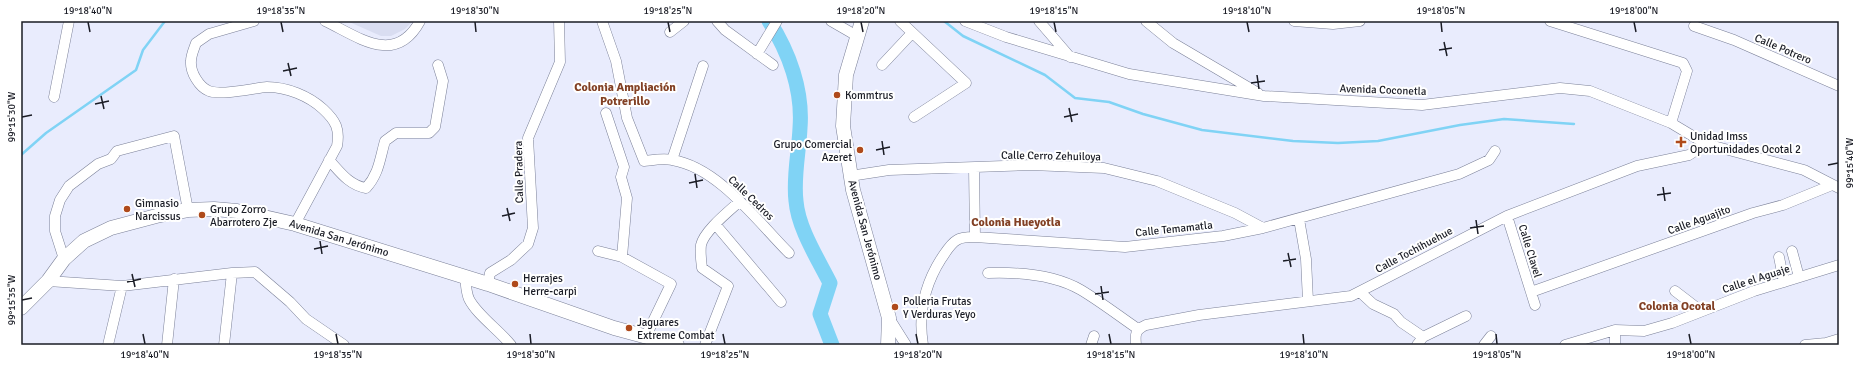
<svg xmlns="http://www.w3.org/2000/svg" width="1860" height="366" font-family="Signika,sans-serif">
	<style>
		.built { fill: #d9ddf1 }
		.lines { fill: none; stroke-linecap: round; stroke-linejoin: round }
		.stream { stroke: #80d3f5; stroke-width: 2.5 }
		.river { stroke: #80d3f5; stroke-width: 15 }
		.street-casing { stroke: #7b8098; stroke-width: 11 }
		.secondary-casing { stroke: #7b8098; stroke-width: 15 }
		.street { stroke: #fff; stroke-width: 10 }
		.secondary { stroke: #fff; stroke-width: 14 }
		.ticks { fill: none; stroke: #1a1c25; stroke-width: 1.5 }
		.poi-dot { fill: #af4a1b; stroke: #fff; stroke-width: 1.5 }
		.labels { text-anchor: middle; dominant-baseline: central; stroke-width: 4; stroke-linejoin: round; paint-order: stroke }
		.street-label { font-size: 11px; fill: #1a1c25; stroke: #fff }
		.poi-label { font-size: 11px; fill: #1a1c25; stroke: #fff; text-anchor: start }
		.neighbourhood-label { font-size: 12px; font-weight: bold; fill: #824024; stroke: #fff }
		.neatline { fill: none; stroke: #1a1c25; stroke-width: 1.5 }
		.ticks-label { font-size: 10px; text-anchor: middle; fill: #1a1c25 }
	</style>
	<rect width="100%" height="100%" fill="#e9ecfd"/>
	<path class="built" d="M 347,21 L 413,21 L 405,29 L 391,36 L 381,36 Z"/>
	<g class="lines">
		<path class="stream" d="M 944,21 L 963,36 L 1045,75 L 1075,98 L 1109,102 L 1143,114 L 1202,130 L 1293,141 L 1338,143 L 1378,141 L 1460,125 L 1504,119 L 1574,124
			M 21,155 L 46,133 L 136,70 L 143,50 L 165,21"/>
		<path class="river" d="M 769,21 C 789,52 803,90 800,128 C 799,152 793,177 796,201 C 798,228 818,259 830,283 L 820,314 L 832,345"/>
		<g class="street-casing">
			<path id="street" d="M 254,21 L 209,34 L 196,43 C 194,49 191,55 191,61 C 190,72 199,87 209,91 C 221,96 254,88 267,87 C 287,87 309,96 323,109 C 336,121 340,129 337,146 L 295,224
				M 325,21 C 357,36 395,67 420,21
				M 602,21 L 616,61 L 627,118 L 644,161 C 653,160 664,158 672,160 C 718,167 758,222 789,253
				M 717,21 L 725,30 L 773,65
				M 831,21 L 857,36
				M 900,21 L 966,83 L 914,117
				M 965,21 L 1006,37 L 1129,74 L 1264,96 L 1422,105 L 1560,88 L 1590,91 L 1671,123 L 1706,144 L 1804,170 L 1839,188
				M 1039,21 L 1070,57
				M 1146,21 L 1173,43 L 1258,93
				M 1294,21 L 1333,24 L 1360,21
				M 1550,21 L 1683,63 L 1687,71 L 1671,123
				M 1694,26 L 1734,40 L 1839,86
				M 670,32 L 684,21
				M 757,54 L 777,21
				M 882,65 L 912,33
				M 54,97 L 69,21
				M 606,113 L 624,167 L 621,177 L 627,198 L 622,257
				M 329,160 C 340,172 349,185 366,188 C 379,174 380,158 385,141 L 396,133 L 429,133 L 435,127 L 443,81 L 438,65
				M 672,160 L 703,66
				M 974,168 L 975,237
				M 850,176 L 889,170 L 1031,165 L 1104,168 L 1157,181 L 1235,213 L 1263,228
				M 1507,216 L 1535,305
				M 1299,219 L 1306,259 L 1308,301
				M 715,224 L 781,302
				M 598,251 L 622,257 L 671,284 L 646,336
				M 1792,251 L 1799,277
				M 1779,257 L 1784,282
				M 64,259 L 55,231 L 55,216 L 60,200 L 69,186 L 98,164 L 111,159 L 117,151 L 174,136 L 188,210
				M 988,273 C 1018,272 1055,275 1081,290 C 1101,302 1119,316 1138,329
				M 465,277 C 466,284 466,292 469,299 C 477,315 499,330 511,345
				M 48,281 L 122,286 L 232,273 L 255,272 L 290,302 L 306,319 L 344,345
				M 488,284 L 490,273 L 511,260 L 528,244 L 533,228 L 528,138 L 560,62 L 559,21
				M 1675,291 L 1701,311
				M 1360,292 L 1373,304 L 1394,314 L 1401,322 L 1423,337
				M 1531,292 L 1753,213 L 1783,205 L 1832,185
				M 889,318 L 906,345
				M 1615,330 L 1615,345
				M 108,345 L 122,286
				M 167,345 L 174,279
				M 224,345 L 232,273
				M 705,345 L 728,286 L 702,268 C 701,260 700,253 701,245 C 704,231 728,212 739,202
				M 923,345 C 918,314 924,286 941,259 C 946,252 950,244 957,240 C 961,237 969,237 975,237 L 1125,247 L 1223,236 L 1263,228 L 1459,174 L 1489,160 L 1495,151
				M 1091,345 L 1094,336
				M 1136,345 C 1135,334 1135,330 1146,325 L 1199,315 L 1351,296 L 1507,216 L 1637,166 L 1689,155 L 1706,144
				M 1417,345 L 1423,337 L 1466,316
				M 1484,345 L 1491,336
				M 1565,345 L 1615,330 L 1644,331 L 1672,323 L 1754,291 L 1839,265
				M 1805,345 L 1826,343 L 1839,339"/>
		</g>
		<g class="secondary-casing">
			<path id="secondary" d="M 862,21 L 846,75 L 843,126 L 853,190 L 889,318 L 888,345
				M 21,308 L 48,281 L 64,259 L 84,241 L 111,228 L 160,215 L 188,210 L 214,209 L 237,211 L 295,224 L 488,284 L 614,328 L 677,345"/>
		</g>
		<use href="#street" class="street"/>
		<use href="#secondary" class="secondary"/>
	</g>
	<path class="ticks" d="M 88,22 L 90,32M 281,22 L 283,32M 475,22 L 476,32M 668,22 L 670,32M 861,22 L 863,32M 1054,22 L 1056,32M 1247,22 L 1249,32M 1441,22 L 1442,32M 1634,22 L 1636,32M 1444,42 L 1447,56M 1439,50 L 1452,48M 288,63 L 291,76M 283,71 L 297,68M 1257,75 L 1259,89M 1251,83 L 1265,81M 101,96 L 104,109M 95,104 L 109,101M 1069,108 L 1072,122M 22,117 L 32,115M 1064,117 L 1078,114M 882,141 L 884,155M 876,150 L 890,147M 1828,165 L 1838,163M 695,174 L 697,188M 689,183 L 703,180M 1663,187 L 1665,201M 1657,195 L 1671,193M 507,208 L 510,221M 502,216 L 515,213M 1476,220 L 1478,234M 1470,228 L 1484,226M 320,241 L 322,254M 314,249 L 328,246M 1288,253 L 1291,267M 1283,261 L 1296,259M 132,274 L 135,287M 127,282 L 141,279M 1101,286 L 1103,300M 1095,294 L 1109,292M 22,300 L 32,298M 143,334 L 145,344M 336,334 L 338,344M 530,334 L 531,344M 723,334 L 725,344M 916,334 L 918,344M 1109,334 L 1111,344M 1303,334 L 1304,344M 1496,334 L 1497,344M 1689,334 L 1691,344"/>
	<g class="poi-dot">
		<circle cx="837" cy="95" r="4"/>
		<path d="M1679 136h4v4h4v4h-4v4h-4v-4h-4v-4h4z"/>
		<circle cx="860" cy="150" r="4"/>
		<circle cx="127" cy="209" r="4"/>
		<circle cx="202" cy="215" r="4"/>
		<circle cx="515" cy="284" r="4"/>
		<circle cx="895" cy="307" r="4"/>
		<circle cx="629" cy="328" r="4"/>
	</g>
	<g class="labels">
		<g class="street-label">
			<text transform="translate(1783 49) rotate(23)">Calle Potrero</text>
			<text transform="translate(1383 90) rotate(2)">Avenida Coconetla</text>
			<text transform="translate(1051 156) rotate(1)">Calle Cerro Zehuiloya</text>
			<text transform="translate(519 172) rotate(-91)">Calle Pradera</text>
			<text transform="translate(751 198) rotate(44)">Calle Cedros</text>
			<text transform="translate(1699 220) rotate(-20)">Calle Aguajito</text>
			<text transform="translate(1174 229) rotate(-6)">Calle Temamatla</text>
			<text transform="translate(865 230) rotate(75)">Avenida San Jerónimo</text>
			<text transform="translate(339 238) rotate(17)">Avenida San Jerónimo</text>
			<text transform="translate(1414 250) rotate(-28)">Calle Tochihuehue</text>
			<text transform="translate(1530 251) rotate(73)">Calle Clavel</text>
			<text transform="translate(1756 279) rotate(-18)">Calle el Aguaje</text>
		</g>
		<g class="poi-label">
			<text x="845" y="95">Kommtrus</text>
			<text x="1690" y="136">Unidad Imss<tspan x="1690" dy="13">Oportunidades Ocotal 2</tspan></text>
			<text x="852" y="144" text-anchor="end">Grupo Comercial<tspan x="852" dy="13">Azeret</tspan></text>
			<text x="135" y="203">Gimnasio<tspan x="135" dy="13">Narcissus</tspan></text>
			<text x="210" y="209">Grupo Zorro<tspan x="210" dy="13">Abarrotero Zje</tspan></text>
			<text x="523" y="278">Herrajes<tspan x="523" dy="13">Herre-carpi</tspan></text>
			<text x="903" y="301">Polleria Frutas<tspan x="903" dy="13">Y Verduras Yeyo</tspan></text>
			<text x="637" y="322">Jaguares<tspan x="637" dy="13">Extreme Combat</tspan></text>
		</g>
		<g class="neighbourhood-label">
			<text x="625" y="87">Colonia Ampliación<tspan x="625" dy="14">Potrerillo</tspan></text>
			<text x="1016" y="222">Colonia Hueyotla</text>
			<text x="1677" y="306">Colonia Ocotal</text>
		</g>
	</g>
	<rect width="1860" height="366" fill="none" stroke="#ffffff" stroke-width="44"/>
	<rect x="22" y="22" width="1816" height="322" class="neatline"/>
	<g class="ticks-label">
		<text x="88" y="14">19°18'40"N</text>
		<text x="281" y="14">19°18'35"N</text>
		<text x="475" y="14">19°18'30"N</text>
		<text x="668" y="14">19°18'25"N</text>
		<text x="861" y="14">19°18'20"N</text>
		<text x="1054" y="14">19°18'15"N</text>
		<text x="1247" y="14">19°18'10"N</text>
		<text x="1441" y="14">19°18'05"N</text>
		<text x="1634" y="14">19°18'00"N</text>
		<text transform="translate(11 117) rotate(-90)" y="4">99°15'30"W</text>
		<text transform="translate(1849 163) rotate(-90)" y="4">99°15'40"W</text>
		<text transform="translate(11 300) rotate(-90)" y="4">99°15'35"W</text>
		<text x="145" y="358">19°18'40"N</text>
		<text x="338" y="358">19°18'35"N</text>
		<text x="531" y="358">19°18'30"N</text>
		<text x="725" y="358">19°18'25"N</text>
		<text x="918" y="358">19°18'20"N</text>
		<text x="1111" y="358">19°18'15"N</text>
		<text x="1304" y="358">19°18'10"N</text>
		<text x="1497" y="358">19°18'05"N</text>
		<text x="1691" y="358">19°18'00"N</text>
	</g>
</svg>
